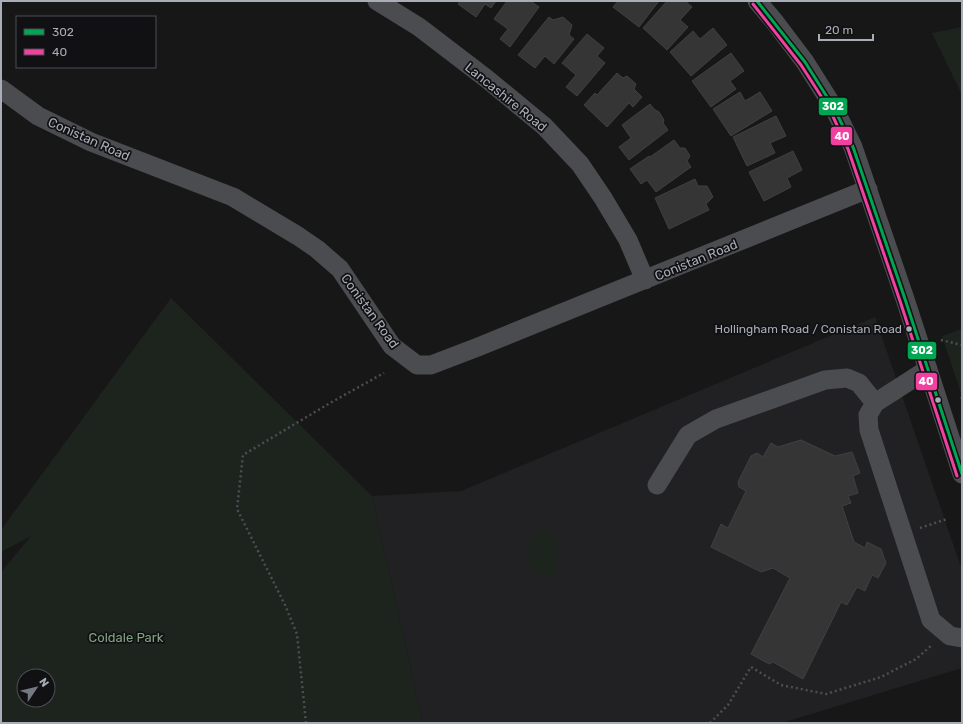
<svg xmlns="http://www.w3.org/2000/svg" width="963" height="724" font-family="Rubik,sans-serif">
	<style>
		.built { fill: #212123 }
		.green { fill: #1d241e; fill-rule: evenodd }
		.building { fill: #353536; stroke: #3f4043 }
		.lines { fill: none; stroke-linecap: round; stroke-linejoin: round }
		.path { stroke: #4d4e52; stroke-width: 2.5; stroke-dasharray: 2 3; stroke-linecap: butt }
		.minor { stroke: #4b4c50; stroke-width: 19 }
		.bus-1-casing { stroke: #111113; stroke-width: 6 }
		.bus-2-casing { stroke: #111113; stroke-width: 6 }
		.bus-1 { stroke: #00a651; stroke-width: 3 }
		.bus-2 { stroke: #f240a1; stroke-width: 3 }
		.bus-dot { fill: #a8adb8; stroke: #111113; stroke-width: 1.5 }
		.labels { text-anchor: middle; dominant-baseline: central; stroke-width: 3.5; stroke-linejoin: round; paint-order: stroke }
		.bus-label { font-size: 12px; fill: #a8adb8; stroke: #111113; text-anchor: end }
		.street-label { font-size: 13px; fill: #a8adb8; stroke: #111113 }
		.park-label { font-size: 13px; fill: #7fa381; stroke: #111113 }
		.line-badge { stroke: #111113; stroke-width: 1.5 }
		.badge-label { font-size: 11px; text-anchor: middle; font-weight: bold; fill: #fff }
	</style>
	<rect width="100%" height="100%" fill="#171717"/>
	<path class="built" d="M 875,317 L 962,570 L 962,668 L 782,723 L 423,723 L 372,496 L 461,491 Z"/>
	<path class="green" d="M 962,27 L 962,95 L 932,33 Z
		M 171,298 L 372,496 L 423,723 L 1,723 L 1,572 L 31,536 L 1,552 L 1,530 ZM 24,676 L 48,676 L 48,700 L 24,700 Z
		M 962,329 L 962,396 L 942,336 Z
		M 538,528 L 541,529 L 546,528 L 556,537 L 558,557 L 554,565 L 555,575 L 542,578 L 530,571 L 526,555 Z"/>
	<path class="building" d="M 460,1 L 496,1 L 491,8 L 485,4 L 476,17 L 458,4 Z
		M 507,1 L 533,1 L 532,2 L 539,7 L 510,47 L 500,39 L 508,29 L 494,19 Z
		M 618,1 L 659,1 L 639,27 L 613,7 Z
		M 667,1 L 685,1 L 692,7 L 680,20 L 688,27 L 667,50 L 643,28 Z
		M 549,17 L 553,20 L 563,17 L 572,25 L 569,35 L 574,39 L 554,64 L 545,56 L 535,68 L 518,55 Z
		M 713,28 L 727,45 L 691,76 L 670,52 L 693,31 L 700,39 Z
		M 587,34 L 604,48 L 597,56 L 605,63 L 577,96 L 566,87 L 576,75 L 562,63 Z
		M 731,53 L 744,71 L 730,81 L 736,89 L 711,107 L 692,81 Z
		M 617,73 L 623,78 L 627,76 L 636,84 L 634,89 L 642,97 L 633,107 L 629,103 L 607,127 L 584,105 L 595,93 L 597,95 Z
		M 740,92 L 745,101 L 760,92 L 772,111 L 731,136 L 713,109 Z
		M 650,104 L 654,109 L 659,112 L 664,120 L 663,123 L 668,130 L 629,160 L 619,147 L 631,138 L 622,125 Z
		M 776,116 L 786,136 L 770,143 L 775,153 L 747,166 L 733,137 Z
		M 674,140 L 680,148 L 685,148 L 690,156 L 687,161 L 691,167 L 656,192 L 647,180 L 641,184 L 630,169 L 649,156 L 650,157 Z
		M 793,151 L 802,170 L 787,178 L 791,187 L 764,201 L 749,172 Z
		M 695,179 L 698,186 L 707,186 L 713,197 L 706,204 L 709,210 L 669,229 L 655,198 Z
		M 801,440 L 835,456 L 852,452 L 860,473 L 853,476 L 858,493 L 848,496 L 851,503 L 842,506 L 854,542 L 865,548 L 867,542 L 881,549 L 886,563 L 878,578 L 872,575 L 865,591 L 857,587 L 847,605 L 841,602 L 803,679 L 773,662 L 769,664 L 751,654 L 790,578 L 773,568 L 761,572 L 711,547 L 721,524 L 728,528 L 746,491 L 739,487 L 738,482 L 751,456 L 757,453 L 763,457 L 771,443 L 778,447 Z"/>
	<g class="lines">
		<path class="path" d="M 941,340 L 962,345
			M 961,399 L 962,398
			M 920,528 L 947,519
			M 306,723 L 297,634 L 285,605 L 237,509 L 243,455 L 330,403 L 384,373
			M 710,723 L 728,705 L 751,667 L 781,685 L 826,694 L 881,677 L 916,659 L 932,645"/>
		<path class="minor" d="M 377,1 L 419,27 L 487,79 L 544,126 L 580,164 L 603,198 L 628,240 L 645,280
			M 757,1 L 774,21 L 805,62 L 834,108 L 853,147 L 905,299 L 962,474
			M 1,89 L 38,116 L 91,142 L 233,197 L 298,236 L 317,249 L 340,269 L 392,346 L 417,365 L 431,365 L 478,347 L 868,189
			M 928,369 L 875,403 L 868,415 L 869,430 L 931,620 L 950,636 L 962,638
			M 657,485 L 688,435 L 716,419 L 825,380 L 847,378 L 859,383 L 875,403"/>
		<g class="bus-1-casing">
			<path id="bus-1" d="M 757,1 L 805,62 L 834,108 L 853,147 L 905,299 L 962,474"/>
		</g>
		<g class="bus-2-casing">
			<path id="bus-2" d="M 753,4 L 801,65 L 830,110 L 848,149 L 900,301 L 957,476"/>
		</g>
		<use href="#bus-1" class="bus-1"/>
		<use href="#bus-2" class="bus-2"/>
	</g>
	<g class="bus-dot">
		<circle cx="909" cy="329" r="3.5"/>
		<circle cx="938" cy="400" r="3.5"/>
	</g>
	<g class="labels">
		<g class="bus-label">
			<text x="902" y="329">Hollingham Road / Conistan Road</text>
		</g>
		<g class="street-label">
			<text transform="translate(506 97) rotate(39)">Lancashire Road</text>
			<text transform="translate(89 139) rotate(24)">Conistan Road</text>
			<text transform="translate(696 260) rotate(-22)">Conistan Road</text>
			<text transform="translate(370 311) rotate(54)">Conistan Road</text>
		</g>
		<g class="park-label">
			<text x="126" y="637">Coldale Park</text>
		</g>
	</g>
	<g class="line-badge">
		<rect x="818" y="97" width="30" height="19" rx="4" fill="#00a651"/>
		<rect x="830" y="126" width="23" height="20" rx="4" fill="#f240a1"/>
		<rect x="907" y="341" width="30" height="19" rx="4" fill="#00a651"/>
		<rect x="915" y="372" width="23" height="19" rx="4" fill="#f240a1"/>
	</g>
	<g class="badge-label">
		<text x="833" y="110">302</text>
		<text x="842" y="140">40</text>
		<text x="922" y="354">302</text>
		<text x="926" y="385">40</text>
	</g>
	<rect width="963" height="724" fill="none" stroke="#a8adb8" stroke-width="4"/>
	<rect x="16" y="16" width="140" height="52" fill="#111113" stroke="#4d4f55"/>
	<rect x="24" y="29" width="20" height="6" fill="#00a651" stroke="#4d4f55"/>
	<text x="52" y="36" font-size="12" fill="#a8adb8">302</text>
	<rect x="24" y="49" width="20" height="6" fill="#f240a1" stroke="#4d4f55"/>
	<text x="52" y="56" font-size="12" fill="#a8adb8">40</text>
	<g transform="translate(36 688) rotate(55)"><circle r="19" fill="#111113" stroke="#4d4f55"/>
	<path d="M0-3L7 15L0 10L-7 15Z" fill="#757880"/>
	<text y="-6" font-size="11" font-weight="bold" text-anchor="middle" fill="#a8adb8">N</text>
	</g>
	<path d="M819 34v6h54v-6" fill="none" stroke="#a8adb8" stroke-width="2"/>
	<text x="825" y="34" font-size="12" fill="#a8adb8" stroke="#111113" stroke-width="3" paint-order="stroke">20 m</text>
</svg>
